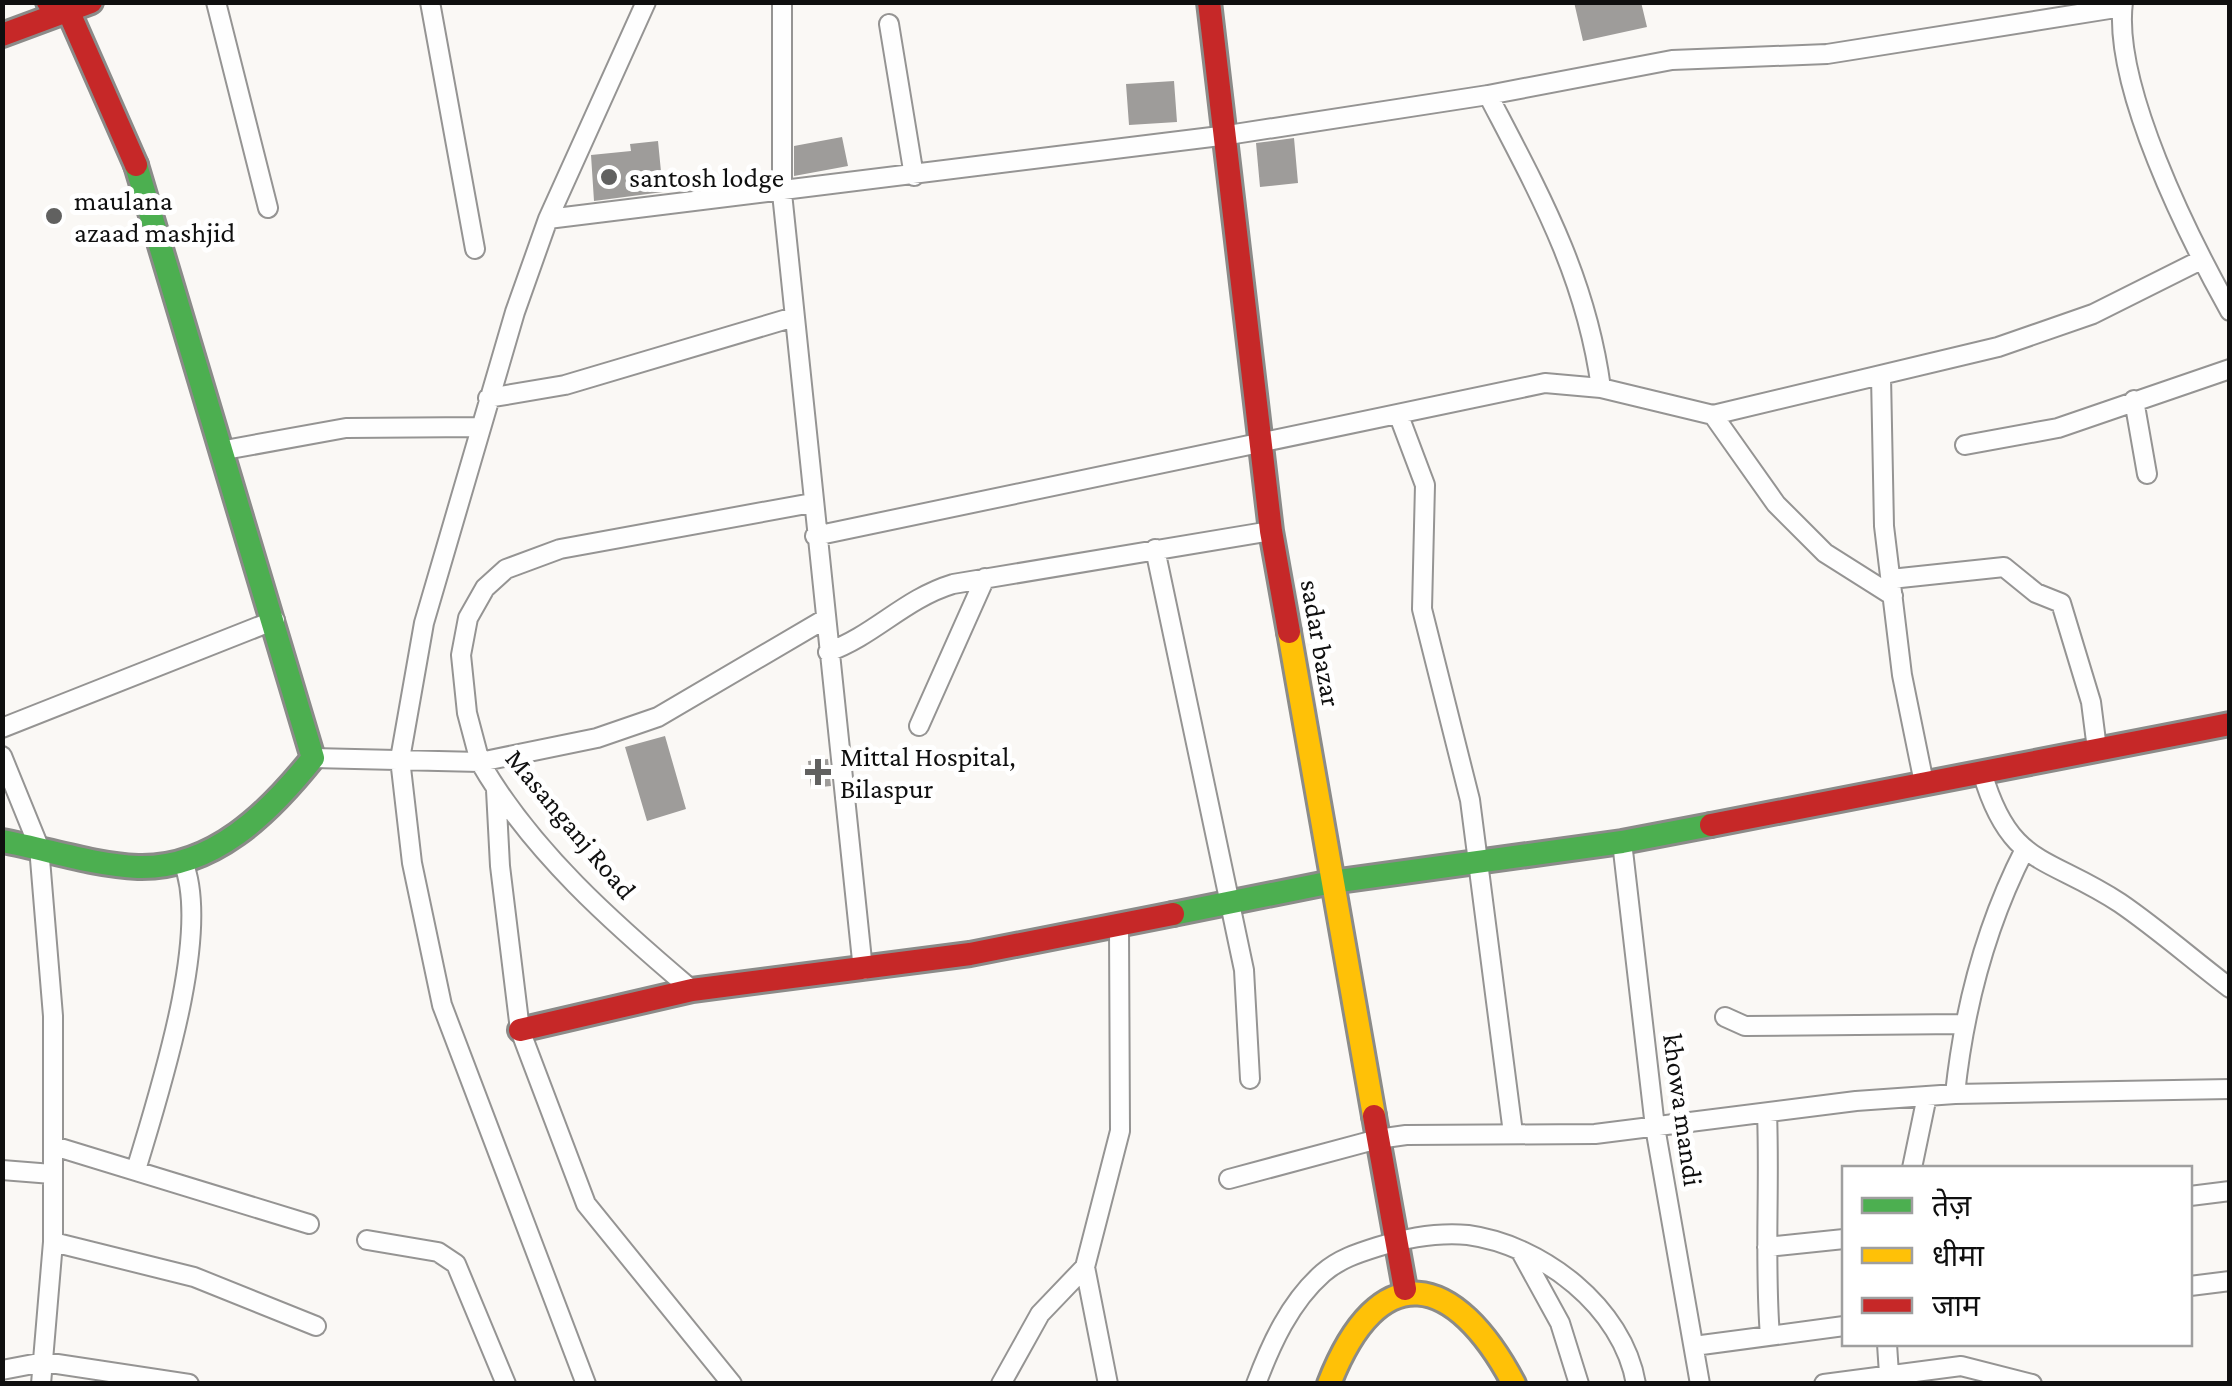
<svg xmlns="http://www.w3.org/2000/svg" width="2232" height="1386" font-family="'Crimson Pro','Noto Sans Devanagari',serif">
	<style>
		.building { fill: #9e9c9a }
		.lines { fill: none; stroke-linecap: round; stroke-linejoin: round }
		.street-casing { stroke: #959493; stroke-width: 22 }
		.fast-casing { stroke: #8b8b89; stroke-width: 28 }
		.slow-casing { stroke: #8b8b89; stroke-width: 28 }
		.jam-casing { stroke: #8b8b89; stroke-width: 28 }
		.street { stroke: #fefefe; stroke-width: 18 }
		.fast { stroke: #4caf50; stroke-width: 22 }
		.slow { stroke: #ffc107; stroke-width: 22 }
		.jam { stroke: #c62828; stroke-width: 22 }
		.poi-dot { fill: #616160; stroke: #fff; stroke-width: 4 }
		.labels { text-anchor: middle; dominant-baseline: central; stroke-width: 10; stroke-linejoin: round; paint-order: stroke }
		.poi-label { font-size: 28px; fill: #0f0f0f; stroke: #fff; text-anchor: start }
		.street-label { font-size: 28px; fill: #0f0f0f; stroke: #fff }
	</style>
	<rect width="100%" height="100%" fill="#faf8f5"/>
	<path class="building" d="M 1574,2 L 1641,2 L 1647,27 L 1583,41 Z
		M 1174,81 L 1177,122 L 1129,125 L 1126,84 Z
		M 842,137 L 848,166 L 794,176 L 794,146 Z
		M 1294,138 L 1298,183 L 1260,187 L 1256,143 Z
		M 658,141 L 663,192 L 594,201 L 591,155 L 631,151 L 630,144 Z
		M 665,736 L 686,809 L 647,821 L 625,747 Z
		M 828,759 L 831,786 L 811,788 L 808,761 Z"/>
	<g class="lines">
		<g class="street-casing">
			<path id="street" d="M 216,2 L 268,208
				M 430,2 L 475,249
				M 782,2 L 782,193 L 863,970
				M 2123,2 C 2112,85 2189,238 2230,311
				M 889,24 L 914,176
				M 1488,95 C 1539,193 1586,276 1601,388
				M 548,219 L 1228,135 L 1488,95 L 1672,60 L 1827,54 L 2122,7
				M 1881,376 L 1884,526 L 1902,675 L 1924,783
				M 488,398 L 565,385 L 794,317
				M 2134,400 L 2147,474
				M 1713,415 L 1776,504 L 1825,553 L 1893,596
				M 1399,416 L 1425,485 L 1422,609 L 1470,800 L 1513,1133
				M 1965,445 L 2058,428 L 2230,369
				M 225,450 L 346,428 L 479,427
				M 812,503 L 560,549 L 506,569 L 485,588 L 468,618 L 461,655 L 467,713 L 480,762 L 597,738 L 658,717 L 825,619
				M 815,536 L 1545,383 L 1601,388 L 1713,415 L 1998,347 L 2093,314 L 2201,260
				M 1155,549 L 1244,970 L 1250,1079
				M 1891,579 L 2004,567 L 2036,593 L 2061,603 L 2091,702 L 2097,749
				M 828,652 C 875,635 904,599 953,584 L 1271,531
				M 919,726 L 985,578
				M 2,728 L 275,620
				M 2,756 L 39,847 L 53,1016 L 53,1242 L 41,1384
				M 313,758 L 480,762 C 531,851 614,924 692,990
				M 1982,772 C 2010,868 2047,855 2120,903 C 2158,929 2193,960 2230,988
				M 496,790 L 500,866 L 520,1030 L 586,1204 L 732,1384
				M 1622,842 L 1655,1127 L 1700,1384
				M 1725,1017 L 1745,1026 L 1962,1024
				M 1955,1094 C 1964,1008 1985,927 2025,849
				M 1767,1113 C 1770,1188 1764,1262 1770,1336
				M 54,1146 L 309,1224
				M 1912,1168 L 1927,1096
				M 2,1170 L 52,1174
				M 136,1170 C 158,1096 212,933 183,862
				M 1229,1179 L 1378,1139 L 1406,1135 L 1595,1134 L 1856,1101 L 1955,1094 L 2230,1089
				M 2190,1196 L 2230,1191
				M 367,1240 L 438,1252 L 456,1264 L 506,1384
				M 53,1242 L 194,1277 L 316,1326
				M 1767,1247 L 1844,1239
				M 1521,1252 L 1560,1323 L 1579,1384
				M 1085,1267 L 1108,1384
				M 2190,1286 L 2230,1281
				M 1887,1344 L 1889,1374
				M 1694,1346 L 1844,1326
				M 2,1370 L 44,1362 L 189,1384
				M 586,1384 L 442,1005 L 412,863 L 400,759 L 424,623 L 515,312 L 548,219 L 646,2
				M 1001,1384 L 1040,1314 L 1085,1267 L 1120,1131 L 1119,928
				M 1256,1384 C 1271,1344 1290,1302 1323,1273 C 1339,1259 1358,1253 1377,1247 C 1406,1238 1437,1232 1468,1235 C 1542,1245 1623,1307 1636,1384
				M 1824,1384 L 1961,1366 L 2032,1384"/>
		</g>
		<g class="fast-casing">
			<path id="fast" d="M 2,841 C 47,849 92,865 138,867 C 213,869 269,813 313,758 L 136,165
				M 1173,914 L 1332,882 L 1622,842 L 1711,825"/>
		</g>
		<g class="slow-casing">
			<path id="slow" d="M 1289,632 L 1374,1116
				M 1329,1384 C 1379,1255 1455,1272 1514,1384"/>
		</g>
		<g class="jam-casing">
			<path id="jam" d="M 48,2 L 67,8 L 136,165
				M 1209,2 L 1271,531 L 1289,632
				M 2,35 L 91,2
				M 1711,825 L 2230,724
				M 520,1030 L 692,990 L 970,954 L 1173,914
				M 1374,1116 L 1405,1289"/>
		</g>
		<use href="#street" class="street"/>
		<use href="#fast" class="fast"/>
		<use href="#slow" class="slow"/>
		<use href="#jam" class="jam"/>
	</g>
	<g class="poi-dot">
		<circle cx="609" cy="177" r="10"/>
		<circle cx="54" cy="216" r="10"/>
		<path d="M813 757h10v10h10v10h-10v10h-10v-10h-10v-10h10z"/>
	</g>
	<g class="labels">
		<g class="poi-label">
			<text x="629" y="177">santosh lodge</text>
			<text x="74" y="200">maulana<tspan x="74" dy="32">azaad mashjid</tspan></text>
			<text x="840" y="756">Mittal Hospital,<tspan x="840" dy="32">Bilaspur</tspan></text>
		</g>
		<g class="street-label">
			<text transform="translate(1321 643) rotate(80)">sadar bazar</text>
			<text transform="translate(571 824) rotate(50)">Masanganj Road</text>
			<text transform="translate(1683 1110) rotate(82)">khowa mandi</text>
		</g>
	</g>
	<rect width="2232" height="1386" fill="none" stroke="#0f0f0f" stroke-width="10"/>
	<rect x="1842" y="1166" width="350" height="180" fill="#ffffff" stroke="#9f9f9f" stroke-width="2.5"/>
	<rect x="1862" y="1198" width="50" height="15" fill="#4caf50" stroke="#9f9f9f" stroke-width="2.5"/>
	<text x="1932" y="1216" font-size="30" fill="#0f0f0f">तेज़</text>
	<rect x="1862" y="1248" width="50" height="15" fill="#ffc107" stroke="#9f9f9f" stroke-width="2.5"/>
	<text x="1932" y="1266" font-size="30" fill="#0f0f0f">धीमा</text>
	<rect x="1862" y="1298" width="50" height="15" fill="#c62828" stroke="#9f9f9f" stroke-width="2.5"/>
	<text x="1932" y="1316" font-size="30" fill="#0f0f0f">जाम</text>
</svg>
